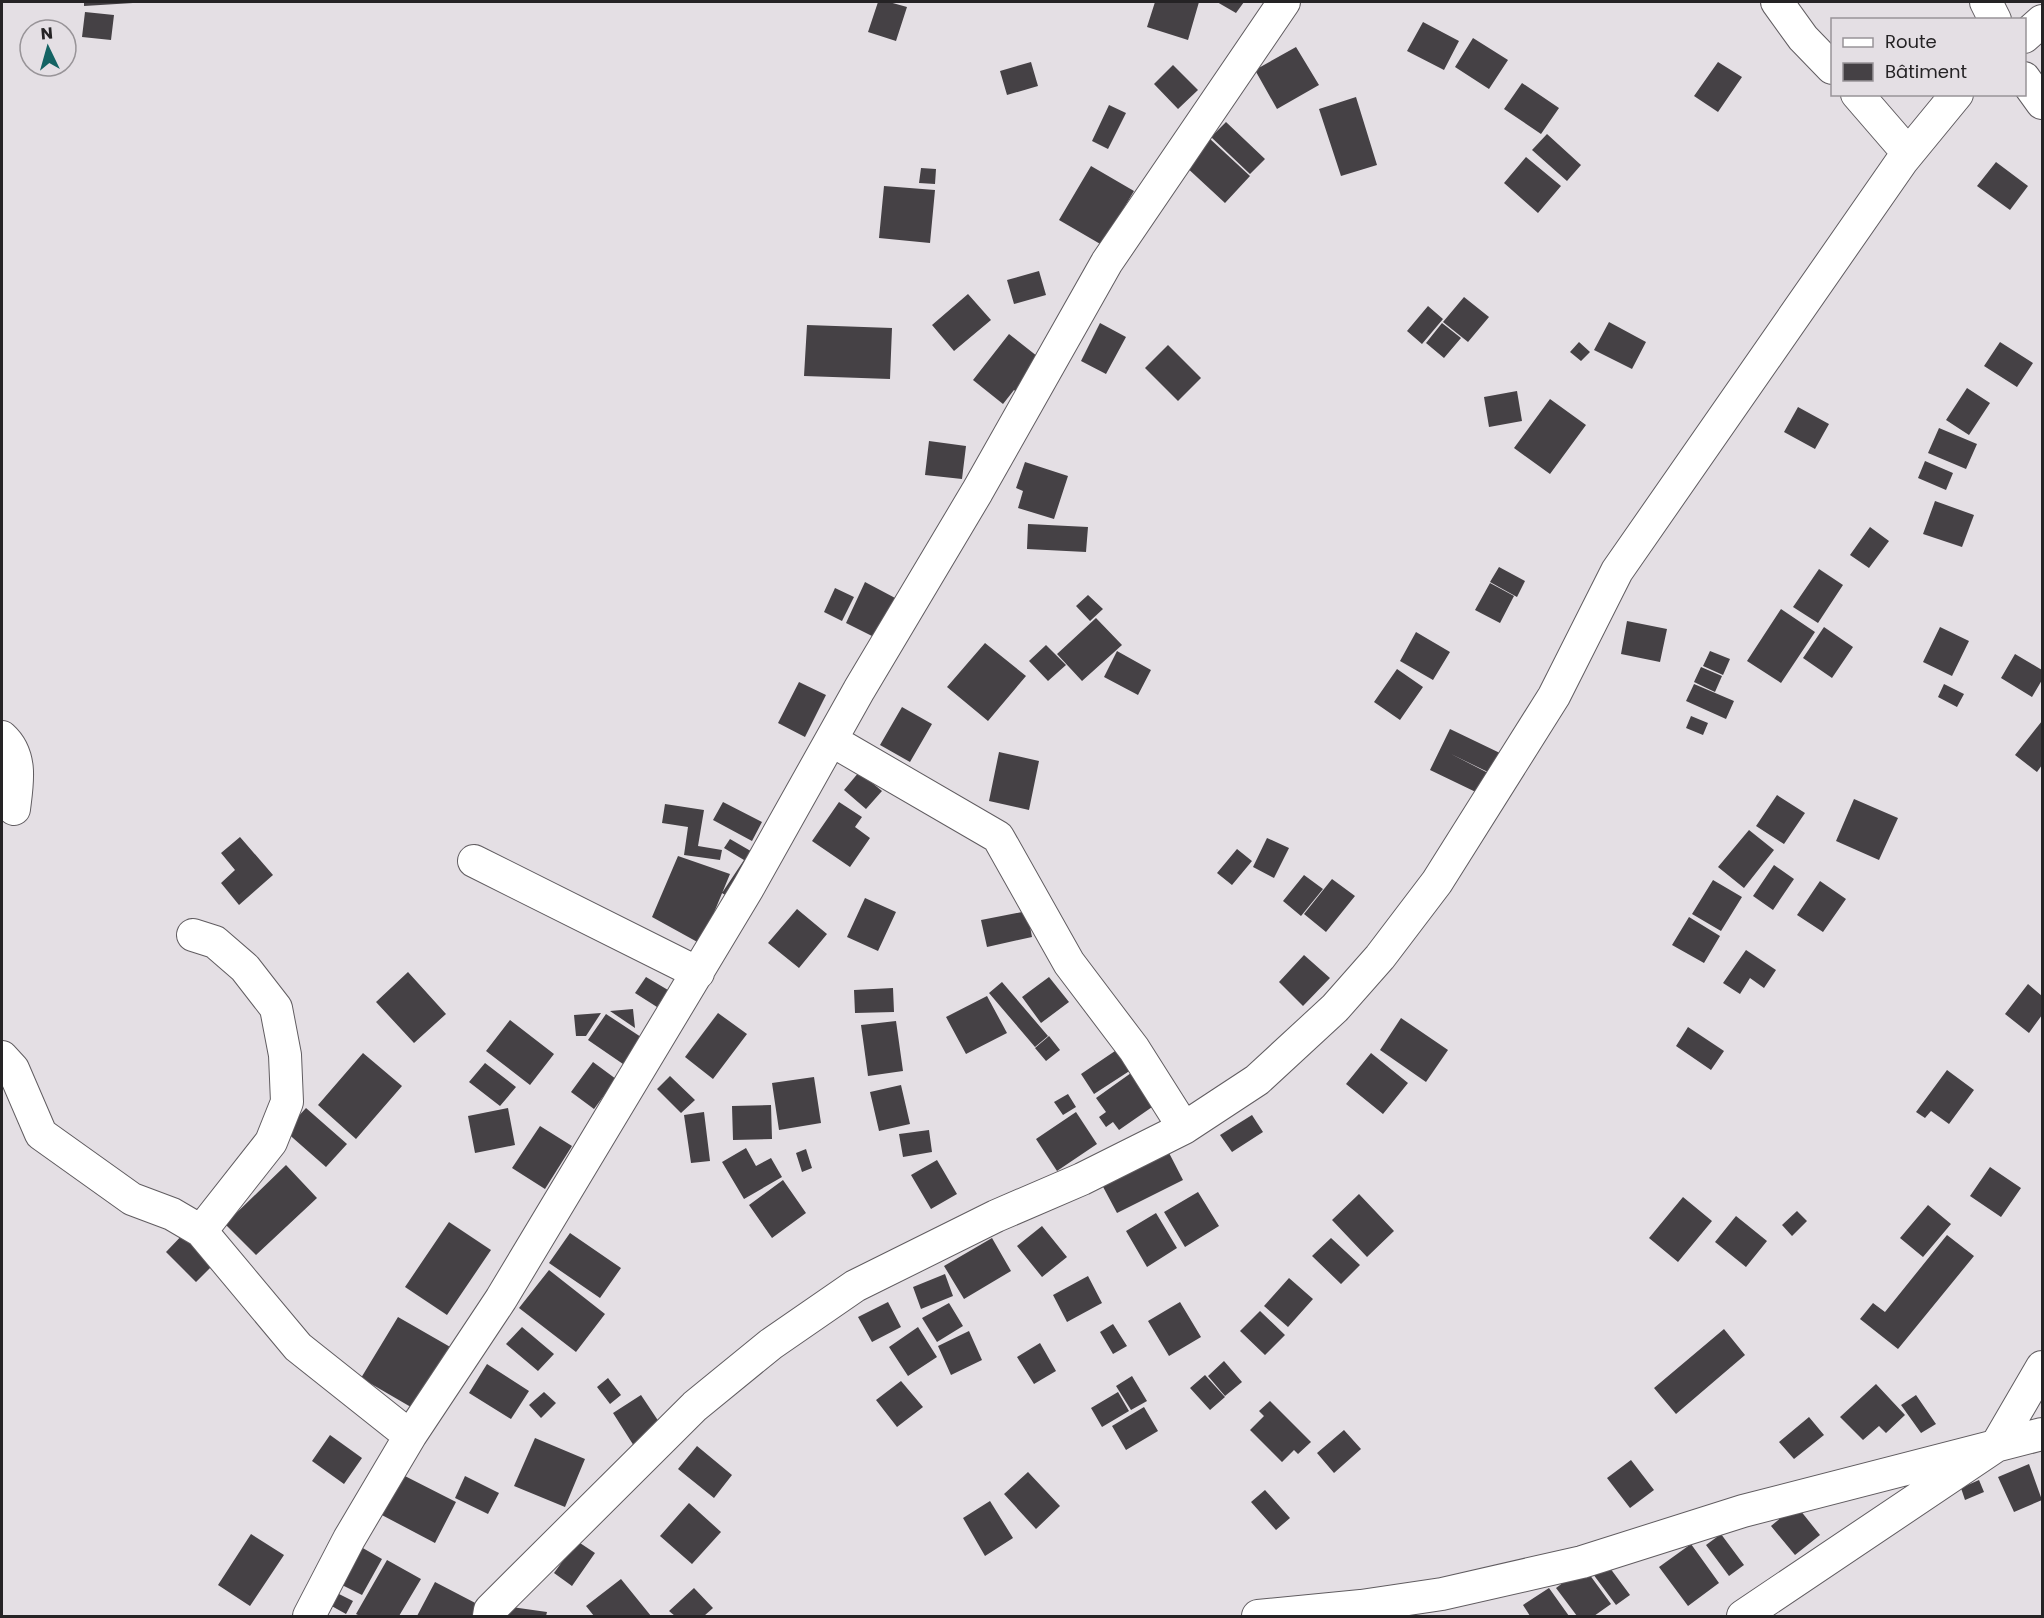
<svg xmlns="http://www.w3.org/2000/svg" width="2044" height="1618" font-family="Poppins,sans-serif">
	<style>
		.building { fill: #454145 }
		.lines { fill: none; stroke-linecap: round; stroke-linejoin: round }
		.street-casing { stroke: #605c60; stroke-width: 34 }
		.street { stroke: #fff; stroke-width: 32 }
	</style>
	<rect width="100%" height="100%" fill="#e4dfe4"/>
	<path class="building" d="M 84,2 L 133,2 L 133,3 L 84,6 Z
		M 878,2 L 889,2 L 907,7 L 896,41 L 868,32 Z
		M 1155,2 L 1199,2 L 1188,40 L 1147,27 Z
		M 1217,2 L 1244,2 L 1236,13 Z
		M 85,12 L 114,15 L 111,40 L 82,37 Z
		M 1423,22 L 1459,41 L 1444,70 L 1407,51 Z
		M 1473,38 L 1508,60 L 1489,89 L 1455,67 Z
		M 1296,47 L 1319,85 L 1277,109 L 1255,70 Z
		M 1031,62 L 1038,86 L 1007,95 L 1000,71 Z
		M 1718,62 L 1742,77 L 1718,112 L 1694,96 Z
		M 1173,65 L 1198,90 L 1178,109 L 1154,84 Z
		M 1522,83 L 1559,108 L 1541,134 L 1504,109 Z
		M 1356,97 L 1377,165 L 1341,176 L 1319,109 Z
		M 1109,105 L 1126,113 L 1108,149 L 1092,141 Z
		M 1226,122 L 1265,159 L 1250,174 L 1211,137 Z
		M 1547,134 L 1581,165 L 1567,181 L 1532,150 Z
		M 1209,138 L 1250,176 L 1225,203 L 1184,165 Z
		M 1526,157 L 1561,186 L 1538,213 L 1504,183 Z
		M 1996,162 L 2028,186 L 2010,210 L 1977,186 Z
		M 1091,166 L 1134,191 L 1102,245 L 1059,220 Z
		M 921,168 L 936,169 L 935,184 L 919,183 Z
		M 884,186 L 935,190 L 930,243 L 879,238 Z
		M 1039,271 L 1046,295 L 1014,304 L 1007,280 Z
		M 968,294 L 991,320 L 954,351 L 932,325 Z
		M 1464,297 L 1489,317 L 1468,342 L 1443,322 Z
		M 1428,306 L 1443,319 L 1422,344 L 1407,331 Z
		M 1609,322 L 1646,342 L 1632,369 L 1594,350 Z
		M 1100,323 L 1126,337 L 1106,374 L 1081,361 Z
		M 1442,323 L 1461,338 L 1444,358 L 1426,343 Z
		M 807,325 L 892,328 L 890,379 L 804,376 Z
		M 1009,334 L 1042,360 L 1024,398 L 1014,390 L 1003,404 L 973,380 Z
		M 1579,342 L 1590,352 L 1581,361 L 1570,352 Z
		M 2000,342 L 2033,363 L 2017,387 L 1984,366 Z
		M 1168,345 L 1201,378 L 1178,401 L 1145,368 Z
		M 1967,388 L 1990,403 L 1969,435 L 1946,420 Z
		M 1517,391 L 1522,421 L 1489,427 L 1484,397 Z
		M 1550,399 L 1586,425 L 1550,474 L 1514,448 Z
		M 1798,407 L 1829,424 L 1815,449 L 1784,432 Z
		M 1939,428 L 1977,444 L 1966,469 L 1928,453 Z
		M 929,441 L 966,446 L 962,479 L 925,475 Z
		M 1925,461 L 1953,473 L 1946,490 L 1918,478 Z
		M 1025,462 L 1068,476 L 1054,519 L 1018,508 L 1023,491 L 1016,488 Z
		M 1935,501 L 1974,515 L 1962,547 L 1923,534 Z
		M 1028,524 L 1088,527 L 1086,552 L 1027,549 Z
		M 1870,527 L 1889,541 L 1869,568 L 1850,555 Z
		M 1499,567 L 1525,581 L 1517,597 L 1490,582 Z
		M 1819,569 L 1843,585 L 1818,623 L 1793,607 Z
		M 865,582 L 897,599 L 878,639 L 846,623 Z
		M 1490,583 L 1514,596 L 1500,623 L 1475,610 Z
		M 835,588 L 854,597 L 842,621 L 824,612 Z
		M 1088,595 L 1103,609 L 1090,621 L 1076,606 Z
		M 1781,609 L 1815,632 L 1781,683 L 1747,661 Z
		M 1096,618 L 1122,645 L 1082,681 L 1057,654 Z
		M 1627,621 L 1667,629 L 1660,662 L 1621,654 Z
		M 1824,627 L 1853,647 L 1832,678 L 1803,658 Z
		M 1940,627 L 1969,641 L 1952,676 L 1923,662 Z
		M 1416,632 L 1450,652 L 1433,680 L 1400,661 Z
		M 985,643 L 1026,676 L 988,721 L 947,687 Z
		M 1046,645 L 1066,665 L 1048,681 L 1029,661 Z
		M 1117,651 L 1151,670 L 1138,695 L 1104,677 Z
		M 1710,651 L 1730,659 L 1723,675 L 1703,666 Z
		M 2015,654 L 2042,670 L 2042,680 L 2032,697 L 2001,678 Z
		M 1701,667 L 1722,676 L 1715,692 L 1694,682 Z
		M 1397,669 L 1423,687 L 1400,720 L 1374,702 Z
		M 799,682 L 826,695 L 805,737 L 778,723 Z
		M 1694,684 L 1734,701 L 1726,719 L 1686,701 Z
		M 1944,684 L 1964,694 L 1957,707 L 1938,697 Z
		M 902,707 L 932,724 L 910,762 L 880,745 Z
		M 1691,716 L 1708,723 L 1703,735 L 1686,728 Z
		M 2042,721 L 2042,765 L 2037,772 L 2015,755 Z
		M 1450,729 L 1502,754 L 1492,774 L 1451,754 L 1492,775 L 1482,795 L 1430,770 Z
		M 999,752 L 1039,761 L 1029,810 L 989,801 Z
		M 859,772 L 882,791 L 866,809 L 844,790 Z
		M 1777,795 L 1805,813 L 1784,844 L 1756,826 Z
		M 1854,799 L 1898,818 L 1879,860 L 1836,841 Z
		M 723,802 L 762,822 L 752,841 L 713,820 Z
		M 839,802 L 862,817 L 855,827 L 870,838 L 850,867 L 812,841 Z
		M 665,804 L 704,810 L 698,846 L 722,850 L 720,860 L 684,855 L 688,827 L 662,823 Z
		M 1749,830 L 1774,850 L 1744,888 L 1718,867 Z
		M 240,837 L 273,875 L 239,905 L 221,883 L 235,870 L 221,853 Z
		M 1267,838 L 1289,848 L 1274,878 L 1253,867 Z
		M 730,839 L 761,857 L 733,900 L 722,893 L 744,860 L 724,848 Z
		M 1237,849 L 1252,861 L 1232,885 L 1217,873 Z
		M 678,856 L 730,874 L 701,944 L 652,917 Z
		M 1774,865 L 1794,879 L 1773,910 L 1753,896 Z
		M 1304,875 L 1323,889 L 1301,916 L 1283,901 Z
		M 1332,879 L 1355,896 L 1326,932 L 1304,914 Z
		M 1713,880 L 1742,897 L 1721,931 L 1692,914 Z
		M 1820,881 L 1846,899 L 1823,932 L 1797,915 Z
		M 865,898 L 896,912 L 878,951 L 847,937 Z
		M 797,909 L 827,934 L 799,968 L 768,943 Z
		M 1027,911 L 1032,937 L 987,947 L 981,920 Z
		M 1689,917 L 1720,936 L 1704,963 L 1672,945 Z
		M 1746,950 L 1776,970 L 1764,988 L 1750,978 L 1740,994 L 1723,983 Z
		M 1304,955 L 1330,978 L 1303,1006 L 1279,982 Z
		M 408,972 L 446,1014 L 414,1043 L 376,1002 Z
		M 646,977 L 668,990 L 657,1007 L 635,993 Z
		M 1049,977 L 1069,1002 L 1041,1023 L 1022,997 Z
		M 1002,982 L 1048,1036 L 1035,1047 L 989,993 Z
		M 2028,984 L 2042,996 L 2042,1015 L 2029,1033 L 2005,1014 Z
		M 893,988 L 894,1012 L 855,1013 L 854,990 Z
		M 987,996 L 1007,1033 L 966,1054 L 946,1017 Z
		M 633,1009 L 635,1028 L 610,1011 Z
		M 601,1013 L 586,1036 L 576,1036 L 574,1015 Z
		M 718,1013 L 747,1034 L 713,1079 L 685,1057 Z
		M 606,1014 L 641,1037 L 623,1064 L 588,1040 Z
		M 1401,1018 L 1448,1050 L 1426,1082 L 1380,1050 Z
		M 510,1020 L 554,1054 L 530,1085 L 486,1051 Z
		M 896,1021 L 903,1071 L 868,1076 L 861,1025 Z
		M 1688,1027 L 1724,1051 L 1711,1070 L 1676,1046 Z
		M 1049,1036 L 1060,1050 L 1046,1061 L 1035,1048 Z
		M 1118,1049 L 1131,1070 L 1094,1094 L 1081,1074 Z
		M 363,1053 L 402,1086 L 356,1139 L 318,1105 Z
		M 1371,1053 L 1408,1083 L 1383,1114 L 1346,1084 Z
		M 593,1062 L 616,1079 L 594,1109 L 571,1092 Z
		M 485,1063 L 516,1087 L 500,1106 L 469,1082 Z
		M 1947,1070 L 1974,1090 L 1949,1124 L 1931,1111 L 1925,1118 L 1916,1112 Z
		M 1131,1073 L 1155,1105 L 1119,1130 L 1113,1122 L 1106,1127 L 1099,1117 L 1106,1112 L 1096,1098 Z
		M 670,1076 L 695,1100 L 681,1113 L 657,1089 Z
		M 814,1077 L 821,1123 L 779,1130 L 772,1083 Z
		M 901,1085 L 910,1124 L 879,1131 L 870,1092 Z
		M 1068,1094 L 1076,1107 L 1063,1115 L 1054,1102 Z
		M 771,1105 L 772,1139 L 733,1140 L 732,1106 Z
		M 306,1108 L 347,1144 L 326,1167 L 285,1131 Z
		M 508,1108 L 515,1145 L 475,1153 L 468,1116 Z
		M 704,1112 L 710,1161 L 691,1163 L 684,1115 Z
		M 1076,1112 L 1097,1144 L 1057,1171 L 1036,1139 Z
		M 1252,1115 L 1263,1132 L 1232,1152 L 1220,1135 Z
		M 540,1126 L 572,1146 L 545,1189 L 512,1168 Z
		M 929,1130 L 932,1152 L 903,1157 L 899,1134 Z
		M 746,1148 L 756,1166 L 771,1158 L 782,1177 L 744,1199 L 722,1162 Z
		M 806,1149 L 812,1168 L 802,1172 L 796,1153 Z
		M 1167,1149 L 1183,1180 L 1117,1213 L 1101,1183 Z
		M 937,1160 L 957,1194 L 931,1209 L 911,1175 Z
		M 286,1165 L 317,1198 L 256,1255 L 225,1224 Z
		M 1990,1167 L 2021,1188 L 2001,1217 L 1970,1196 Z
		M 783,1180 L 806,1213 L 772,1238 L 749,1205 Z
		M 1198,1192 L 1219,1226 L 1185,1247 L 1164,1212 Z
		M 1359,1194 L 1394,1231 L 1367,1257 L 1332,1220 Z
		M 1683,1197 L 1712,1221 L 1678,1262 L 1649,1238 Z
		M 1928,1205 L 1951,1224 L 1923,1257 L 1900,1238 Z
		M 1797,1211 L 1807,1221 L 1792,1236 L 1782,1225 Z
		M 1156,1213 L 1177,1248 L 1147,1267 L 1126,1231 Z
		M 1736,1216 L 1767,1241 L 1746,1267 L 1715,1242 Z
		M 449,1222 L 491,1250 L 447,1315 L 405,1287 Z
		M 1042,1226 L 1067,1257 L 1042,1277 L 1017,1246 Z
		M 188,1229 L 219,1259 L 196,1282 L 166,1252 Z
		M 570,1233 L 621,1268 L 600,1298 L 549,1263 Z
		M 1947,1235 L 1974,1256 L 1898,1349 L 1860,1319 L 1873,1303 L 1885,1312 Z
		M 992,1238 L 1011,1271 L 964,1299 L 944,1266 Z
		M 1331,1238 L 1360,1265 L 1341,1284 L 1312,1256 Z
		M 549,1270 L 605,1314 L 576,1352 L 519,1308 Z
		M 945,1274 L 953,1296 L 921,1309 L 913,1287 Z
		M 1088,1276 L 1102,1303 L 1067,1322 L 1053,1295 Z
		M 1289,1278 L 1313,1299 L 1288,1327 L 1264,1306 Z
		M 888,1302 L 901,1327 L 872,1342 L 858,1317 Z
		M 1180,1302 L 1201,1337 L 1169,1356 L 1148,1321 Z
		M 949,1303 L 963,1326 L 937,1342 L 922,1318 Z
		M 1260,1311 L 1285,1335 L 1265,1355 L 1240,1331 Z
		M 398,1317 L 452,1348 L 416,1410 L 361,1378 Z
		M 1113,1324 L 1127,1346 L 1113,1354 L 1100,1332 Z
		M 522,1327 L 554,1354 L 538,1371 L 506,1344 Z
		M 918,1327 L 937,1357 L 908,1376 L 889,1347 Z
		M 1724,1329 L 1745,1355 L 1676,1414 L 1654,1388 Z
		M 969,1331 L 982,1360 L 951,1375 L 938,1346 Z
		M 1040,1343 L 1056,1371 L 1034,1384 L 1017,1357 Z
		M 1224,1361 L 1242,1382 L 1225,1396 L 1208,1376 Z
		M 487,1364 L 529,1391 L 511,1419 L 469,1393 Z
		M 1205,1375 L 1225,1397 L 1210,1410 L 1190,1388 Z
		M 1132,1376 L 1147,1401 L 1131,1410 L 1116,1386 Z
		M 608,1378 L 621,1395 L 610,1404 L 597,1387 Z
		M 901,1381 L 923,1407 L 897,1427 L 876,1400 Z
		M 1876,1384 L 1905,1415 L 1886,1433 L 1879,1426 L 1863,1440 L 1840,1417 Z
		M 544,1392 L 556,1403 L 541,1418 L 529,1405 Z
		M 1118,1392 L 1129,1411 L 1102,1427 L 1091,1408 Z
		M 641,1395 L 663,1428 L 634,1446 L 613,1413 Z
		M 1916,1395 L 1936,1424 L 1921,1433 L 1901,1405 Z
		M 1270,1401 L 1311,1442 L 1298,1454 L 1294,1450 L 1282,1462 L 1250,1430 L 1264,1416 L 1259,1411 Z
		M 1144,1407 L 1158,1431 L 1126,1450 L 1112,1426 Z
		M 1809,1417 L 1824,1435 L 1794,1459 L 1779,1442 Z
		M 1344,1430 L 1361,1449 L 1334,1473 L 1317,1453 Z
		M 330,1435 L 362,1458 L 344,1484 L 312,1461 Z
		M 535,1438 L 585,1459 L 565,1507 L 514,1486 Z
		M 697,1446 L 732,1475 L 714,1498 L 678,1469 Z
		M 1631,1460 L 1654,1490 L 1630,1508 L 1607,1478 Z
		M 2029,1464 L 2042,1500 L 2014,1512 L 1998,1477 Z
		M 1028,1472 L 1060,1506 L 1036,1529 L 1004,1494 Z
		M 399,1473 L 456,1502 L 435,1543 L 378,1513 Z
		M 465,1476 L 499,1493 L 488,1514 L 455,1498 Z
		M 1979,1480 L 1984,1492 L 1965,1500 L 1961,1488 Z
		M 1265,1490 L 1290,1518 L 1276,1530 L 1251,1502 Z
		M 990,1501 L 1013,1538 L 985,1556 L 963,1518 Z
		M 689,1503 L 721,1532 L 692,1564 L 660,1536 Z
		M 1796,1505 L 1820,1535 L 1795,1555 L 1771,1526 Z
		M 251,1534 L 284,1555 L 250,1606 L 218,1585 Z
		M 1721,1534 L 1744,1565 L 1729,1576 L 1706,1545 Z
		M 577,1541 L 595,1553 L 572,1586 L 554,1573 Z
		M 1691,1544 L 1719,1583 L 1688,1606 L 1659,1567 Z
		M 361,1547 L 382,1559 L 362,1595 L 340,1584 Z
		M 387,1560 L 421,1579 L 399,1616 L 360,1616 L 356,1614 Z
		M 1607,1564 L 1630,1595 L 1616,1605 L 1593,1574 Z
		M 1584,1567 L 1611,1604 L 1594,1616 L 1577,1616 L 1556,1588 Z
		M 621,1579 L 651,1616 L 594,1616 L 586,1606 Z
		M 435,1582 L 483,1607 L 479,1616 L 417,1616 Z
		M 694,1588 L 713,1608 L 704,1616 L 675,1616 L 669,1611 Z
		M 1549,1588 L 1569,1616 L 1530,1616 L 1523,1605 Z
		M 335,1592 L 353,1601 L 346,1614 L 328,1604 Z
		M 504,1606 L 547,1612 L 546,1616 L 502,1616 Z"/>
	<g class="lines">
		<g class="street-casing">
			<path id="street" d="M 1777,2 L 1803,38 L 1832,68
				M 1986,2 L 1995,20
				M 2024,37 L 2042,21
				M 2024,78 L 2042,103
				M 1857,94 L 1908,153
				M 2,737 C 23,756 17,784 14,809
				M 831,740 L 998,837 L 1069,963 L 1134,1049 L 1184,1128
				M 474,861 L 698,973
				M 193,935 L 215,942 L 245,968 L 276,1008 L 285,1055 L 287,1102 L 271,1142 L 201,1231
				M 2,1057 L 13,1069 L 41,1134 L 132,1199 L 172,1214 L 201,1231 L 298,1347 L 410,1436
				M 309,1616 L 349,1539 L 410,1436 L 501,1299 L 748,888 L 859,690 L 977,492 L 1107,262 L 1284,2
				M 489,1616 L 490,1610 L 695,1406 L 771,1344 L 855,1286 L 996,1216 L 1082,1179 L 1184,1128 L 1257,1080 L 1335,1008 L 1380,957 L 1437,882 L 1554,696 L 1617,571 L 1902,161 L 1957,94
				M 1258,1616 L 1361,1606 L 1442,1594 L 1582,1562 L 1743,1511 L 2042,1434
				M 1743,1616 L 1996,1446 L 2042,1367"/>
		</g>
		<use href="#street" class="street"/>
	</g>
	<rect width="2044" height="1618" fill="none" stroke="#252325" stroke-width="6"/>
	<rect x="1831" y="18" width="195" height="78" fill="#e4dfe4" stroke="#989498" stroke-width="1.5"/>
	<rect x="1843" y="38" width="30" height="9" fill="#ffffff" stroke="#989498" stroke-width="1.5"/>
	<text x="1885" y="48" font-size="18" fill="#252325">Route</text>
	<rect x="1843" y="63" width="30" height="18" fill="#454145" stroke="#989498" stroke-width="1.5"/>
	<text x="1885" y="78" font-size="18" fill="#252325">Bâtiment</text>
	<g transform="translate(48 48) rotate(355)"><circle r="28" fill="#e4dfe4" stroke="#989498" stroke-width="1.5"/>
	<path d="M0-4.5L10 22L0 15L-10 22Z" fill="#146363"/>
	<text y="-9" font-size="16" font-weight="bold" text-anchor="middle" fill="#252325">N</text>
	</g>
</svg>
